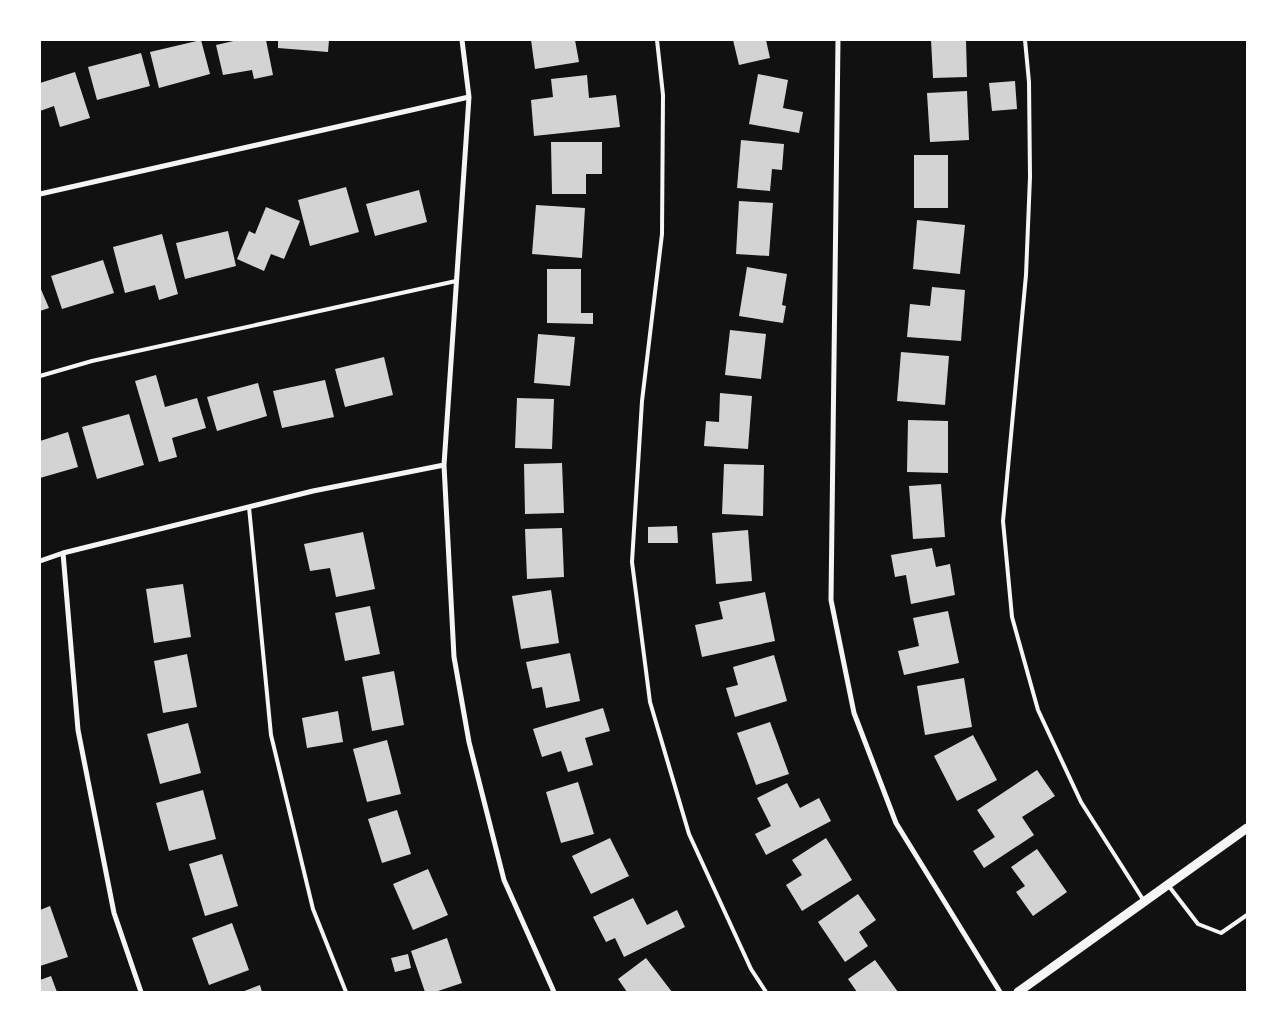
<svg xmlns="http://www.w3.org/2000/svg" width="1287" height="1032" font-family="'Space Grotesk',sans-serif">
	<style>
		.building { fill: #d3d3d3 }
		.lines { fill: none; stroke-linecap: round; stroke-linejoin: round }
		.service { stroke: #f5f5f5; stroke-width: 4 }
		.minor { stroke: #f5f5f5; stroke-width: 5 }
		.tertiary { stroke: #f5f5f5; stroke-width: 9 }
	</style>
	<rect width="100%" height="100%" fill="#111"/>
	<path class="building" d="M 201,40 L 210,74 L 159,88 L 150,52 Z
		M 238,40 L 266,40 L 273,75 L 254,79 L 252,70 L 223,75 L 216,45 Z
		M 278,40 L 329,40 L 328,52 L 278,48 Z
		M 531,40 L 575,40 L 579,62 L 535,69 Z
		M 733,40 L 766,40 L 770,58 L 739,65 Z
		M 931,40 L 966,40 L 967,77 L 933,78 Z
		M 141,53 L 150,86 L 97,100 L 88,67 Z
		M 75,72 L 90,118 L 60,127 L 54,106 L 40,111 L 40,83 Z
		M 758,74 L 788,80 L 783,108 L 803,112 L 799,133 L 749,124 Z
		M 587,75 L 589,98 L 616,95 L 620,127 L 534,136 L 531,100 L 553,97 L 551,79 Z
		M 1015,81 L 1017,109 L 992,111 L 989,83 Z
		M 967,91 L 969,140 L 930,142 L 927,93 Z
		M 741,140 L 784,144 L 782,170 L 772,169 L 770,191 L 737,188 Z
		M 551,142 L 602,142 L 602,174 L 586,174 L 586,194 L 552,194 Z
		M 914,155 L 948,155 L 948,208 L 914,208 Z
		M 346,187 L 359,232 L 310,246 L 298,200 Z
		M 419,190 L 427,222 L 375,236 L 366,204 Z
		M 739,201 L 773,203 L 769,256 L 736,254 Z
		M 536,205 L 585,208 L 582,258 L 532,254 Z
		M 266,207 L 300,221 L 284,259 L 271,254 L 264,271 L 237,259 L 249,231 L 255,234 Z
		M 917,220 L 965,225 L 960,274 L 913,269 Z
		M 228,231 L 236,266 L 185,279 L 176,243 Z
		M 162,234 L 178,294 L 159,300 L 155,285 L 125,293 L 113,247 Z
		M 103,260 L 114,293 L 62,309 L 51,276 Z
		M 747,267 L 787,274 L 782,305 L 786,306 L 783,323 L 739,316 Z
		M 547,269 L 581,269 L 581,313 L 593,313 L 593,324 L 547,323 Z
		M 40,287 L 49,308 L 40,311 Z
		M 932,287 L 965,290 L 961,341 L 907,337 L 910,304 L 930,306 Z
		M 730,330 L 766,334 L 761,379 L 725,375 Z
		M 538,334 L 575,337 L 570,386 L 534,383 Z
		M 901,352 L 949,356 L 945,405 L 897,401 Z
		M 384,357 L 393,395 L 345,407 L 335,369 Z
		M 156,375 L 165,407 L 197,398 L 206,428 L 172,438 L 177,457 L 159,462 L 135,381 Z
		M 325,380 L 334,417 L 282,428 L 273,391 Z
		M 258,383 L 267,416 L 217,431 L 207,397 Z
		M 720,393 L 752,396 L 748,449 L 704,446 L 706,421 L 719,422 Z
		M 517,398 L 554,399 L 552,449 L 515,448 Z
		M 129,414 L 144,465 L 97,479 L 82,427 Z
		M 908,420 L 948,421 L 948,473 L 907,472 Z
		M 68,432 L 78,467 L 40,478 L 40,441 Z
		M 562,463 L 564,513 L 525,514 L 524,464 Z
		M 724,464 L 764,465 L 763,516 L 722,514 Z
		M 941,484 L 945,537 L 913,539 L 909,486 Z
		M 677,526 L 678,543 L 648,543 L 648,527 Z
		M 562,528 L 564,577 L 527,579 L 525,529 Z
		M 748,530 L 752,581 L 716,584 L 712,533 Z
		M 363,532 L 375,589 L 336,597 L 330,568 L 310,571 L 304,544 Z
		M 932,548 L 936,567 L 950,564 L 955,595 L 911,604 L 906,575 L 895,577 L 891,555 Z
		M 183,584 L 191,637 L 154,643 L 146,589 Z
		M 551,590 L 559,643 L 521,649 L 512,596 Z
		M 765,592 L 775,641 L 702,657 L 695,625 L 723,619 L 719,602 Z
		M 370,606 L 380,654 L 345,661 L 335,613 Z
		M 948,611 L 959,663 L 904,675 L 898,651 L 919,646 L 913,618 Z
		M 570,653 L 580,701 L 546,708 L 542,687 L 532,689 L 526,662 Z
		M 187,654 L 197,707 L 163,713 L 154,661 Z
		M 774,655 L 787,701 L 735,717 L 726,688 L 738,685 L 733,667 Z
		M 394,671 L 404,725 L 372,731 L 362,677 Z
		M 964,678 L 972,727 L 925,735 L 917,686 Z
		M 603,708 L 610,731 L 585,738 L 593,765 L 568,772 L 561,751 L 542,757 L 533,729 Z
		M 338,711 L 343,742 L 307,748 L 302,718 Z
		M 770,722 L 789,774 L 756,785 L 737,733 Z
		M 188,723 L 201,773 L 160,784 L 147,734 Z
		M 973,735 L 997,780 L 957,801 L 934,756 Z
		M 387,740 L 401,794 L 367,802 L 353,749 Z
		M 1037,770 L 1055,796 L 1022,817 L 1034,835 L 984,868 L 973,851 L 995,837 L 977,810 Z
		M 578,782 L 594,834 L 561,843 L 546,792 Z
		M 787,783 L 800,808 L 819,798 L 831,821 L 766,855 L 755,834 L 771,826 L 757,798 Z
		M 203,790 L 216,839 L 169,851 L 156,803 Z
		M 397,810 L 411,854 L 382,863 L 368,819 Z
		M 610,838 L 629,876 L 591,894 L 572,856 Z
		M 826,838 L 852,880 L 802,911 L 786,885 L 802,875 L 792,860 Z
		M 1037,849 L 1067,892 L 1033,916 L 1016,892 L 1025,886 L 1011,867 Z
		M 222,854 L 238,906 L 205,916 L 189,864 Z
		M 428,869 L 448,915 L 413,930 L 393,884 Z
		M 858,894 L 876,920 L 859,932 L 868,946 L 845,962 L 818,922 Z
		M 633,898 L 647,925 L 677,910 L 685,927 L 624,957 L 615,938 L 606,942 L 593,917 Z
		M 50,906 L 68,957 L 40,966 L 40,910 Z
		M 232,923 L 249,970 L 209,985 L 192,938 Z
		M 447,938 L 462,983 L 435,992 L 425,992 L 411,951 Z
		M 408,954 L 411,968 L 395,972 L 391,958 Z
		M 646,958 L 672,992 L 627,992 L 618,979 Z
		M 875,960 L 898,992 L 857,992 L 848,979 Z
		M 51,976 L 57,992 L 40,992 L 40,980 Z
		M 260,985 L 262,992 L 242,992 Z"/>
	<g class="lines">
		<path class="service" d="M 657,40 L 663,95 L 662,234 L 642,401 L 632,562 L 650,702 L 689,834 L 751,969 L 766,992
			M 1025,40 L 1029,82 L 1030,177 L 1026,275 L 1003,521 L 1012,617 L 1038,710 L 1081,802 L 1144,901
			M 40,376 L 92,361 L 456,281
			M 249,507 L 271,735 L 313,909 L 346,992
			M 1168,885 L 1198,924 L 1221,933 L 1247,915"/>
		<path class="minor" d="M 462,40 L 469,97 L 444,465 L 454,657 L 469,742 L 504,880 L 554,992
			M 838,40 L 831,600 L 854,713 L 896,823 L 1000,992
			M 40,194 L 469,97
			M 63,553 L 78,730 L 114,913 L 141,992
			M 40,561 L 63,553 L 313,491 L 444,465"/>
		<path class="tertiary" d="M 1018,992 L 1247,828"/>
	</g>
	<rect width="1287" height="1032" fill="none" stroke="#ffffff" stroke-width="82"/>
</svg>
